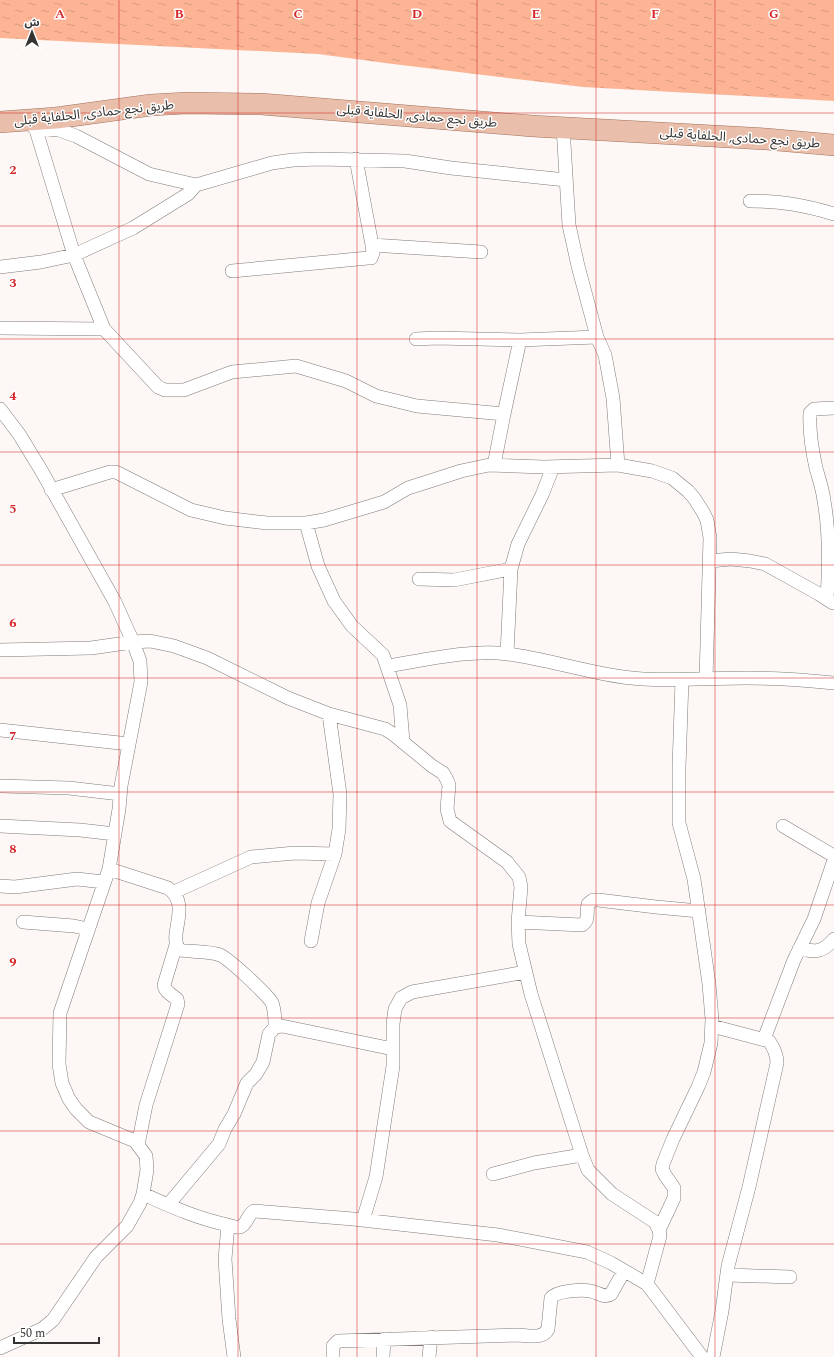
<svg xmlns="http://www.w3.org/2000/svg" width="834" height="1357" font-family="Spectral,'Noto Sans Arabic',serif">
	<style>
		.water { fill: url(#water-ripples) }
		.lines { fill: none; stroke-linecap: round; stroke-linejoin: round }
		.street-casing { stroke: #7f7b79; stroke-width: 14 }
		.primary-casing { stroke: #a1715c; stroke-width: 22 }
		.street { stroke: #fff; stroke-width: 13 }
		.primary { stroke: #e9beaa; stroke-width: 21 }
		.grid { fill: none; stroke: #d62828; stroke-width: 1; stroke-opacity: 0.55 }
		.labels { text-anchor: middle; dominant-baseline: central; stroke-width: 3; stroke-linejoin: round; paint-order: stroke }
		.street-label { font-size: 13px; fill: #353332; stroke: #fff }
		.grid-label { font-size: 13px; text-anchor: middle; font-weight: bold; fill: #d62828; stroke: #fff; stroke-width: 3; stroke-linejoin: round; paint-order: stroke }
	</style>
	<defs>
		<pattern id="water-ripples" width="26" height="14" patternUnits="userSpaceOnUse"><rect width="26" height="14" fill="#fcb495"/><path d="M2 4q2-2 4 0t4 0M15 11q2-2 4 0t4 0" fill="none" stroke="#d99b81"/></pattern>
	</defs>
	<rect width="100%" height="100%" fill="#fdf8f6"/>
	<path class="water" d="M 0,0 L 834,0 L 834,101 L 583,87 L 385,63 L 318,54 L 0,38 Z"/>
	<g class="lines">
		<g class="street-casing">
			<path id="street" d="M 33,120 L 74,255 L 104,329 L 158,387 L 165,390 L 184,390 L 232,372 L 296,366 L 346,381 L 376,396 L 417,406 L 504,414 L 494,465
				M 563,127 L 569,225 L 578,266 L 597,337 L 605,355 L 613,398 L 618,465
				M 34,128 L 59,130 L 76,136 L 149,174 L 196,185 L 272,163 L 293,160 L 319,159 L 405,161 L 451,168 L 566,180
				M 356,159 L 372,245 L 481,252
				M 750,201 C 781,201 804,205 834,214
				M 0,267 L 41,262 L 74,255 L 133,228 L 188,194 L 196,185
				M 232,271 L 368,258 L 371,258 L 373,253 L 372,245
				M 0,328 L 104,329
				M 416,339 L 437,338 L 520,340
				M 0,409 L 19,434 L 41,470 L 115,602 L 133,642 L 140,661 L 141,682 L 121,786 L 119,809 L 109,869 L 60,1013 L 59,1064 L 62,1083 L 69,1099 L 76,1109 L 89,1122 L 135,1141 L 146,1156 L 147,1170 L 143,1194 L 140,1203 L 127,1226 L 96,1257 L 53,1320 L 42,1329 L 0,1348
				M 504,414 L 520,340 L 597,337
				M 51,490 L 110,472 L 116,472 L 191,510 L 225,518 L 267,523 L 306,523 L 324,520 L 384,502 L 408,488 L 427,482 L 461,471 L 489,465 L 544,467 L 618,465 L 652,471 L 672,478 L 688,491 L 694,498 L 703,512 L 707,520 L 710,538 L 706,679
				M 306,523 L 318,566 L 334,601 L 352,626 L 383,655 L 400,705 L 403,742
				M 710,561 L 731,559 L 750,561 L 765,564 L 819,594 L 833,603
				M 419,579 L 454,580 L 511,569
				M 827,599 C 829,567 830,533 824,501 C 823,490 819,479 816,468 C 812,450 809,431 810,413 L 814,409 L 834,408
				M 0,650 L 91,648 L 133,642 L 150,641 L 174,646 L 207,658 L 288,698 L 329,714 L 385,729 L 393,734 L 432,766 L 443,773 L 447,780 L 449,785 L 447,809 L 450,821 L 507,862 L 519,877 L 521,887 L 518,922 L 519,944 L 531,994 L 582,1155 L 588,1170 L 612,1194 L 655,1222 L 659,1230 L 660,1236 L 647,1284 L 702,1357
				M 507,654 L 511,569 L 518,544 L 542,495 L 553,467
				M 388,666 C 425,660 471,649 508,654 C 553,660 597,676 643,679 C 677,681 712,678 746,678 C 775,678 805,680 834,683
				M 0,730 L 129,744
				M 0,786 L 69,788 L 120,794
				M 0,826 L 80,830 L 115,834
				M 783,826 L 834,856
				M 109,869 L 168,888 C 193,905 166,937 180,950 C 190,952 211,951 220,955 C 228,958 268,995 272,1003 C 275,1010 275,1018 275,1027
				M 0,886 L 15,887 L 77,879 L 104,882
				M 174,892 L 251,857 L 295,853 L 335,854
				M 23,922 L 74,926 L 88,929
				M 518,922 L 582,925 C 590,920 586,912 588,904 L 593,900 L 598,900 L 656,907 L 699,911
				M 311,941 L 318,903 L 335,854 L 339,829 L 340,794 L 329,714
				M 799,949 C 816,952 822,953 834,939
				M 712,1026 L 769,1041 C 774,1048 777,1054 777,1063 L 749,1187 L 728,1266 L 722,1311 L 713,1357
				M 764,1039 L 794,960 L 814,919 L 834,860
				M 138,1145 L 146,1105 L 178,1004 L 177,999 C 172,995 165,992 164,985 L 176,945
				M 493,1174 L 534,1163 L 582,1155
				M 143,1194 C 172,1207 196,1218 228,1225 C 232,1226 236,1228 240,1227 C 247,1225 247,1215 254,1211 L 353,1219 L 498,1235 L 587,1252 L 611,1263 L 647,1284
				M 168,1205 L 219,1144 L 225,1129 L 234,1114 L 247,1083 L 256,1074 L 263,1062 L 269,1034 L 275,1027 L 282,1026 L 393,1049
				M 363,1220 L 376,1177 L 393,1066 L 393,1024 L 395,1009 L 401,998 L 412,992 L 526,972
				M 228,1225 L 225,1259 L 229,1319 L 234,1357
				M 659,1230 L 674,1198 L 674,1188 L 665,1175 L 662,1169 L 663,1164 L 673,1139 L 698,1087 L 704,1072 L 711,1043 L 712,1019 L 709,984 L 694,879 L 679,823 L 679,767 L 682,680
				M 727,1275 L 790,1277
				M 333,1357 L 333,1346 L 338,1341 L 516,1335 C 526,1335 543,1340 548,1329 L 551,1298 C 556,1291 582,1289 590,1291 C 598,1292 604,1299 611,1294 L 624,1271
				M 383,1357 L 384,1339
				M 429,1357 L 431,1337"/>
		</g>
		<g class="primary-casing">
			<path id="primary" d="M 0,122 L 56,118 L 151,105 L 187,103 L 261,104 L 532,126 L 766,139 L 834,145"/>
		</g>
		<use href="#street" class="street"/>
		<use href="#primary" class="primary"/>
	</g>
	<path class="grid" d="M 119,0 L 119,1357M 238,0 L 238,1357M 357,0 L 357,1357M 477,0 L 477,1357M 596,0 L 596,1357M 715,0 L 715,1357M 0,113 L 834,113M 0,226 L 834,226M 0,339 L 834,339M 0,452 L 834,452M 0,565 L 834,565M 0,678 L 834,678M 0,792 L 834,792M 0,905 L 834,905M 0,1018 L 834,1018M 0,1131 L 834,1131M 0,1244 L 834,1244"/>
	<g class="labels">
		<g class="street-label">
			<text transform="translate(94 113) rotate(-6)">طريق نجع حمادى, الحلفاية قبلى</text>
			<text transform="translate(417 116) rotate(5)">طريق نجع حمادى, الحلفاية قبلى</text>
			<text transform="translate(740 138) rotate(4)">طريق نجع حمادى, الحلفاية قبلى</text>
		</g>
	</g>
	<g class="grid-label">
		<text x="60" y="18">A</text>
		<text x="179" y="18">B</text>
		<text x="298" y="18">C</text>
		<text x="417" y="18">D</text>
		<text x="536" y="18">E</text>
		<text x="655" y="18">F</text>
		<text x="774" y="18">G</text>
		<text x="13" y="174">2</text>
		<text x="13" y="287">3</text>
		<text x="13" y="400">4</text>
		<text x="13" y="513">5</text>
		<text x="13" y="627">6</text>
		<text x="13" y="740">7</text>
		<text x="13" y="853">8</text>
		<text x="13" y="966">9</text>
	</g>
	<g transform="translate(32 32)" stroke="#ffffff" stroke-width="3" paint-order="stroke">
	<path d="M0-3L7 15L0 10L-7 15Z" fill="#353332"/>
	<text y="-6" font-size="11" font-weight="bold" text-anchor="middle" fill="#353332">ش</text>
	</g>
	<path d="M14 1337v6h85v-6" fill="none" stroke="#353332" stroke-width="2"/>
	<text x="20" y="1337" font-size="12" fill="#353332" stroke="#ffffff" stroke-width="3" paint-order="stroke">50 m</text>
</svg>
